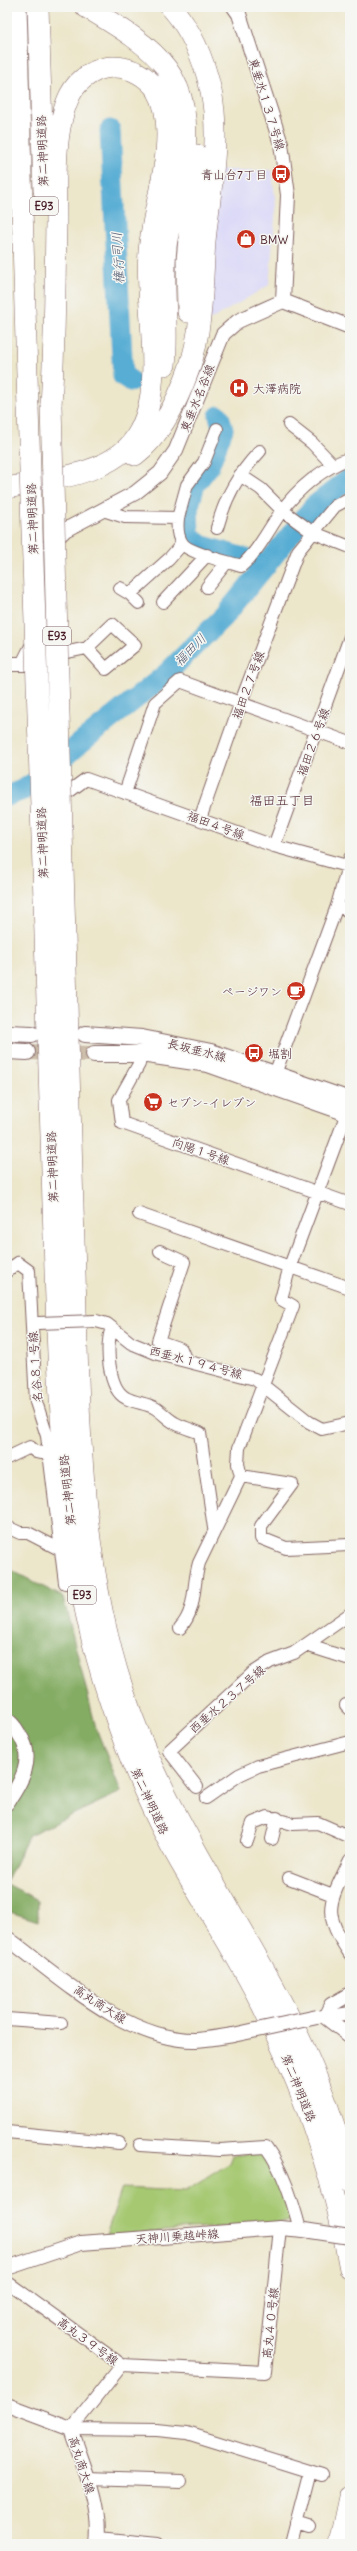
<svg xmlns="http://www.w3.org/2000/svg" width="357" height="2551" font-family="Delius,'Klee One',sans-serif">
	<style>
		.built { fill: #d9d7f8 }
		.green { fill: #a5c871; stroke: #78744e }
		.forest { fill: #84ac63; stroke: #676647 }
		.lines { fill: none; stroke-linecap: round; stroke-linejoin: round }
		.river { stroke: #58add4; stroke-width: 21 }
		.secondary-tunnel { stroke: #ccbeaa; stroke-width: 16; stroke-dasharray: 16 8; stroke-linecap: butt }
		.minor-casing { stroke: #836563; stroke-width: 14 }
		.tertiary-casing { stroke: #836563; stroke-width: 16 }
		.secondary-casing { stroke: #836563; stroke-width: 18 }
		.motorway-casing { stroke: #836563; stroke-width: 22 }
		.minor { stroke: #fff; stroke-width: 12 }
		.tertiary { stroke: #fff; stroke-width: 14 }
		.secondary { stroke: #fff; stroke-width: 16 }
		.motorway { stroke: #fff; stroke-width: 21 }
		.minor-bridge-casing { stroke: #836563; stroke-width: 14; stroke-linecap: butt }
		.tertiary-bridge-casing { stroke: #836563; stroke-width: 16; stroke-linecap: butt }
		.motorway-bridge-casing { stroke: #836563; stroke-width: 22; stroke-linecap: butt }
		.minor-bridge { stroke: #fff; stroke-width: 12 }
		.tertiary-bridge { stroke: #fff; stroke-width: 14 }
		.motorway-bridge { stroke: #fff; stroke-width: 21 }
		.labels { text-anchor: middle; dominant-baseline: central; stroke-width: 3; stroke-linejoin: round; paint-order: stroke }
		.shield { fill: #f6f6f2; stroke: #7e6067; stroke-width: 1 }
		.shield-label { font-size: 11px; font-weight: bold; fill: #4a1f2b }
		.street-label { font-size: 12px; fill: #4a1f2b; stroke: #f6f6f2 }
		.poi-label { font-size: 12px; fill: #4a1f2b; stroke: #f6f6f2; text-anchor: start }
		.water-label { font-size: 13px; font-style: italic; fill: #50586f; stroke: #f6f6f2 }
		.neighbourhood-label { font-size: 13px; fill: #4a1f2b; stroke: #f6f6f2 }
	</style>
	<rect width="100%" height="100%" fill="#f6f6f2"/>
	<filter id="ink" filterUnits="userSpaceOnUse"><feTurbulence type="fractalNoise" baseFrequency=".025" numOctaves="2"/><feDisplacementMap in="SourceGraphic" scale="8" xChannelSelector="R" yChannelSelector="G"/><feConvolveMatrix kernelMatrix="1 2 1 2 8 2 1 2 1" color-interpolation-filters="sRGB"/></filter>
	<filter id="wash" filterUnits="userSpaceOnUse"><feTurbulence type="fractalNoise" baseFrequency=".012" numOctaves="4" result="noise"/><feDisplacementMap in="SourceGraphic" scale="16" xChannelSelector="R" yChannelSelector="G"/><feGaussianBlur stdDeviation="0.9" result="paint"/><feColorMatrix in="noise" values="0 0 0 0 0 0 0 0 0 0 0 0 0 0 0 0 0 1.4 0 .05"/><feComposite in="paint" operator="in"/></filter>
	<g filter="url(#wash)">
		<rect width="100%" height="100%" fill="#ece6ca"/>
		<path class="built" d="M 218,170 L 272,170 L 276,207 L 269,285 L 207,322 Z"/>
		<path class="green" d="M 262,2154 L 267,2159 L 293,2222 L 106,2235 L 122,2188 L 186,2191 L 230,2163 L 233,2155 Z"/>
		<path class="forest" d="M 7,1568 L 63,1597 L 96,1728 L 121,1792 L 29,1835 L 7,1881 Z
			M 7,1884 L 38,1900 L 38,1921 L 7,1911 Z"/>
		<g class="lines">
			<path class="river" d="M 110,130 L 123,376 L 131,381
				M 219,416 L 223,429 L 209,466 L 195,484 L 188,509 L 189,535 L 200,545 L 267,565
				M 7,796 L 23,790 L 48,773 L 78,745 L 165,675 L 226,614 L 314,506 L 350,478"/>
		</g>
	</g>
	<g filter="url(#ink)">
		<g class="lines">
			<path class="secondary-tunnel" d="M 27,1052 L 94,1054"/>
			<g class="minor-casing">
				<path id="minor" d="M 289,425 L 312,443 L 333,465
					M 240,475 L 261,489 L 282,510 L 312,532 L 350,547
					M 103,510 L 125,517 L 178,518 C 177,527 177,536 182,543 C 188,553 229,562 241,566 C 258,552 268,530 281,512 C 298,488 323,468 350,458
					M 178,518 L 187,485 L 204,462 L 217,429
					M 217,528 C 226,496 237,476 260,451
					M 207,587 L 227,562
					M 120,588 L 130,594 L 169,559 L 182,544
					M 130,594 L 139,603
					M 163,602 L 207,555
					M 63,653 L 87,648 L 106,669 L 135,645 L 112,624 L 87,648
					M 67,793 L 86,779 L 274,846 L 347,866
					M 125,793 L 155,703 L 180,681 L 350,743
					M 200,819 L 241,702 L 298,551 L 335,506 L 350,498
					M 274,846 L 350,637
					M 337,906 L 350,911
					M 141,1054 L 139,1064 L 119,1100 L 122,1123 L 350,1204
					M 272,1082 L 337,906 L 350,858
					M 139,1214 L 350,1288
					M 160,1251 L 184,1262 L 158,1341 L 181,1349 L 186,1361
					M 7,1271 L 18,1263 L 29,1271 L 36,1402 L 47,1436 L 65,1583
					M 96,1321 L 107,1324 L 131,1343 L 158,1354 L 255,1379 L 309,1422 L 322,1429 L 350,1423
					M 112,1328 C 105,1344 108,1389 126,1398 C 135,1403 146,1403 155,1408 C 162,1412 167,1419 175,1423 C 182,1427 192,1430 200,1433 L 214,1528
					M 7,1458 L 30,1447 L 36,1452 L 49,1454
					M 241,1476 L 292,1484 L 261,1526 L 261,1538 L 286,1548 L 349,1545
					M 7,1527 L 20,1533 L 28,1533 L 59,1549
					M 180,1628 C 197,1609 192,1587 199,1563 L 241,1476 L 238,1464 L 239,1448 L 293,1306 L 281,1299 L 290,1266 L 347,1113
					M 306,1645 L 350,1659
					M 346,1705 L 350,1709
					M 197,1787 L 169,1751 L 253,1673 L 270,1662 L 294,1653 L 350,1614
					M 206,1798 L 239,1775 L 258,1766 L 350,1742
					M 272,1839 L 277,1818
					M 247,1841 L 253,1823 L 268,1817 L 293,1824 L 318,1823 L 350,1837
					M 350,1860 C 329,1904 321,1911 350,1954
					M 289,1878 L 333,1895
					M 325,2017 L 350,2013
					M 7,2019 L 61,2023
					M 7,2132 L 119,2143
					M 140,2145 L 220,2150 L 266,2147 C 284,2172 292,2200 300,2229
					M 7,2282 L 122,2365
					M 122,2365 L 265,2372 L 280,2228
					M 71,2429 L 157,2430 L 187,2433 L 322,2475
					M 71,2429 L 122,2365
					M 87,2478 L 181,2481
					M 296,2523 L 309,2527
					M 98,2538 L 159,2544
					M 291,2544 L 310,2471"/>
			</g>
			<g class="tertiary-casing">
				<path id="tertiary" d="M 234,7 L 239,14 L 281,144 L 288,195 L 283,301
					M 36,568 L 35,560 L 65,530 L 135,493 L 160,473 L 176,450 L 223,334 L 238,321 L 283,301 L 350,327
					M 7,664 L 31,664
					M 23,664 L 34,642
					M 7,1720 C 13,1723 16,1729 19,1734 C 36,1758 21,1783 7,1803
					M 7,1938 C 60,1977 127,2041 196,2040 C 208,2039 221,2037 233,2035
					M 325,2017 L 331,2005 L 350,1994
					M 325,2017 L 350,2036
					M 7,2268 L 81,2243 L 280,2228 L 304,2230
					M 7,2405 L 71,2429 C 83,2466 102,2505 97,2544"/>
			</g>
			<g class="secondary-casing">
				<path id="secondary" d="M 7,1033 L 32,1034
					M 85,1034 L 142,1038 L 211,1052 L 350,1100
					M 7,1051 L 27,1052
					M 94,1054 L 141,1054 L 208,1064 L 350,1114"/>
			</g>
			<g class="motorway-casing">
				<path id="motorway" d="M 16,7 L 28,408
					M 38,7 L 44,191
					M 86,7 C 158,50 197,75 183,167 C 179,194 169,220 166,247 C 162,287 169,326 165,365
					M 188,312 L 187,260 L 197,155
					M 135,455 C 161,435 178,400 189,369 C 203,329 202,283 205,241 C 210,192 221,139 211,91 C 204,59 192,31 171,7
					M 7,488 C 47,480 112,475 136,437 C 168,387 144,309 149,252 C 152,213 167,174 167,134 C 167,119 165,103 157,90 C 147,76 131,67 114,67 C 96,67 78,79 70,95 C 53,129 56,185 56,222 C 55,283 55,344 51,405
					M 43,867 C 47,1002 51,1136 55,1271 C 60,1415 63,1560 109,1698 C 125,1747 144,1795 168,1840 C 196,1892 229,1941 256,1993 C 301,2081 333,2171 350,2269
					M 63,868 C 67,1003 71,1138 75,1274 C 79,1414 79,1555 123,1690 C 158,1798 218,1886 272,1984 C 306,2046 334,2114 350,2182
					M 340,2544 L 350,2497"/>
			</g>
			<use href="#minor" class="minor"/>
			<use href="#tertiary" class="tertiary"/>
			<use href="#secondary" class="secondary"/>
			<use href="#motorway" class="motorway"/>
			<g class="minor-bridge-casing">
				<path id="minor-bridge" d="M 38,1323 L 96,1321"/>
			</g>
			<g class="tertiary-bridge-casing">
				<path id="tertiary-bridge" d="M 233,2035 L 317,2017
					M 304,2230 L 350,2237"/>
			</g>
			<g class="motorway-bridge-casing">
				<path id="motorway-bridge" d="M 51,405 L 63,868
					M 28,408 L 43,867"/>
			</g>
			<use href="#minor-bridge" class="minor-bridge"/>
			<use href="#tertiary-bridge" class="tertiary-bridge"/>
			<use href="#motorway-bridge" class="motorway-bridge"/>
		</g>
	</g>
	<defs>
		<g id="bus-disc" transform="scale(1)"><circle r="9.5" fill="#c8321e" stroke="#f6f6f2"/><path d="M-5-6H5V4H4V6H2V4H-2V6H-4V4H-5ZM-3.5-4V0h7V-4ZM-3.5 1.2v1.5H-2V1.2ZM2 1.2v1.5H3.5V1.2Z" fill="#fff"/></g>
		<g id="shop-disc" transform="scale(1)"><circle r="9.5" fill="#c8321e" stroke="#f6f6f2"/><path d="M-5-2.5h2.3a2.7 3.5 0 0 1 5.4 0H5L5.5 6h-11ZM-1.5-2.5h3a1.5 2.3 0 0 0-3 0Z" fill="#fff"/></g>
		<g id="hospital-disc" transform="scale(1)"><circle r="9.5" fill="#c8321e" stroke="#f6f6f2"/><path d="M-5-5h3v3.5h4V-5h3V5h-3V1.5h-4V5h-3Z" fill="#fff"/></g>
		<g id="cafe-disc" transform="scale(1)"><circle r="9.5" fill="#c8321e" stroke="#f6f6f2"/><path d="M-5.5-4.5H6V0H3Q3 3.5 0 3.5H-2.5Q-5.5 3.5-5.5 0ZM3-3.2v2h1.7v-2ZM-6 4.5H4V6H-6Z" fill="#fff"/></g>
		<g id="supermarket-disc" transform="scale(1)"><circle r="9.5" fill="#c8321e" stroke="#f6f6f2"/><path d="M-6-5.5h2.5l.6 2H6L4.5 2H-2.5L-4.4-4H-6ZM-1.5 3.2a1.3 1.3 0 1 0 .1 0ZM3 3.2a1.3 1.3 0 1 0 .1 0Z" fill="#fff"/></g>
	</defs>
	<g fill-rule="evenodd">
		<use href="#bus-disc" x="281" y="174"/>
		<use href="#shop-disc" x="246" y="239"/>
		<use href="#hospital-disc" x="239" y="388"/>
		<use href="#cafe-disc" x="296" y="991"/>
		<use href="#bus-disc" x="254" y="1053"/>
		<use href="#supermarket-disc" x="153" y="1102"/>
	</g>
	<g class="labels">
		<g class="shield">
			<rect x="30" y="197" width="28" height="18" rx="3"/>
			<rect x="43" y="627" width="28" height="18" rx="3"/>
			<rect x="68" y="1586" width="28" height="18" rx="3"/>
		</g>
		<g class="shield-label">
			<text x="44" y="206">E93</text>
			<text x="57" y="636">E93</text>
			<text x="82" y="1595">E93</text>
		</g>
		<g class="street-label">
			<text transform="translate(267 104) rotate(73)">東垂水１３７号線</text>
			<text transform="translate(42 151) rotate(-92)">第二神明道路</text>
			<text transform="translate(197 398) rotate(-68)">東垂水名谷線</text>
			<text transform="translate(32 519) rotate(-92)">第二神明道路</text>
			<text transform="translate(248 685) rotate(-70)">福田２７号線</text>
			<text transform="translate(313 742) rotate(-70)">福田２６号線</text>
			<text transform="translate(216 825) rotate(20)">福田４号線</text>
			<text transform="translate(42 843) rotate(-92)">第二神明道路</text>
			<text transform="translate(197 1050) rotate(14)">長坂垂水線</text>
			<text transform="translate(201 1151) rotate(19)">向陽１号線</text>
			<text transform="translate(52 1167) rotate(-92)">第二神明道路</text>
			<text transform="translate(196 1362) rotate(15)">西垂水１９４号線</text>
			<text transform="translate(35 1367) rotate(-94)">名谷８１号線</text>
			<text transform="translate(67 1490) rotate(-96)">第二神明道路</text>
			<text transform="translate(227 1699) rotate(-41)">西垂水２３７号線</text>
			<text transform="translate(150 1801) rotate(65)">第二神明道路</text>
			<text transform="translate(100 2004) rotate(33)">高丸商大線</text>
			<text transform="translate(299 2088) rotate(68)">第二神明道路</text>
			<text transform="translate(177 2236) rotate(-4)">天神川乗越峠線</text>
			<text transform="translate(270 2323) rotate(-84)">高丸４０号線</text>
			<text transform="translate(88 2341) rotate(36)">高丸３９号線</text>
			<text transform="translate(82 2465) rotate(72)">高丸商大線</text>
		</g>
		<g class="poi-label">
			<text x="267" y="174" text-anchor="end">青山台7丁目</text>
			<text x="260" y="239">BMW</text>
			<text x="253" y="388">大澤病院</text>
			<text x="282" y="991" text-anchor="end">ページワン</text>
			<text x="268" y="1053">堀割</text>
			<text x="167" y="1102">セブン-イレブン</text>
		</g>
		<g class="water-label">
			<text transform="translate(118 258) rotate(-93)">権行司川</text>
			<text transform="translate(190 650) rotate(-45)">福田川</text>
		</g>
		<g class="neighbourhood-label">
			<text x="282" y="800">福田五丁目</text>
		</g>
	</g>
	<rect width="357" height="2551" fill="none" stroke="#f6f6f2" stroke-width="24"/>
</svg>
